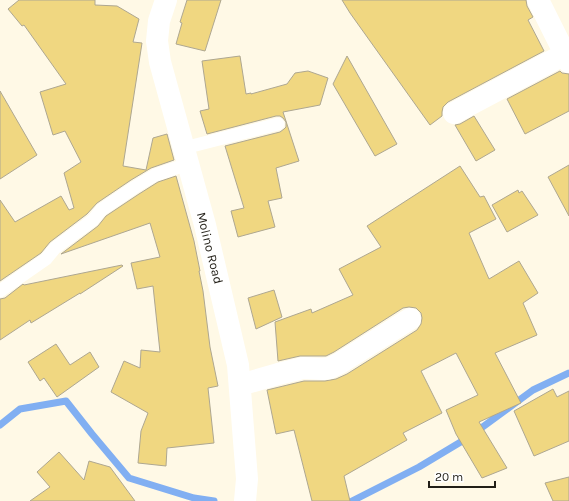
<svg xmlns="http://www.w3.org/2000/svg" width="569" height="501" font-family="Karla,sans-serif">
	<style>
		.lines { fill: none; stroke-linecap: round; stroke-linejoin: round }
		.stream { stroke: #81aff2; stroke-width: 7 }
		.building { fill: #f0d781; stroke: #aea791 }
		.lane { stroke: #fff; stroke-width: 13 }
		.street { stroke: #fff; stroke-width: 22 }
		.secondary { stroke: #fff; stroke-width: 22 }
		.labels { text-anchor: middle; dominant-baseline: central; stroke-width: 3; stroke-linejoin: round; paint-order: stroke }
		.street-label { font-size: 13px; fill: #221f17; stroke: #fff }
	</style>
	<rect width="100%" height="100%" fill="#fff9e6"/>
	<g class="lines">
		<path class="stream" d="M 0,425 L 20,409 L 66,401 L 92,434 L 129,478 L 194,498 L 214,501
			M 352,501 L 419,467 L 469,437 L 533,390 L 569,373"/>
	</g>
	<path class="building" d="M 19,0 L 95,0 L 95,5 L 117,6 L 139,19 L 133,42 L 142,43 L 123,166 L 146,170 L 153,138 L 167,134 L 174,160 L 151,168 L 131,180 L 97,203 L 87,214 L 50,242 L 41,253 L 0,281 L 0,200 L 15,222 L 61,196 L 69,210 L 74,208 L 64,173 L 81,162 L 65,131 L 53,135 L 40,92 L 66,84 L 24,25 L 22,26 L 8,9 Z
		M 187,0 L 221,0 L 205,51 L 176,44 L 182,23 L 180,22 Z
		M 342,0 L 526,0 L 527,6 L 533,17 L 528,20 L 544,51 L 448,102 L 443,107 L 442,112 L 442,116 L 430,125 L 350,13 Z
		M 240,56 L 246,94 L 251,93 L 251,94 L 287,84 L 295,73 L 308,71 L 328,78 L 320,105 L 283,112 L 299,161 L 276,168 L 282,198 L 268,201 L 275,227 L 238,237 L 231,211 L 244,208 L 225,146 L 280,132 L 284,129 L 286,127 L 286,122 L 283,118 L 280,116 L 276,116 L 207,134 L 200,111 L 209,109 L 202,61 Z
		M 347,56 L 397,144 L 375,156 L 333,84 Z
		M 560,71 L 562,73 L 569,74 L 569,111 L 525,134 L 507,99 Z
		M 0,91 L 37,155 L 0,179 Z
		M 474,116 L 495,150 L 476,161 L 455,125 L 460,124 Z
		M 569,165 L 569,216 L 548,177 Z
		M 460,166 L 480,197 L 484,196 L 496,219 L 469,233 L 489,279 L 519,261 L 538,293 L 523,303 L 537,335 L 495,353 L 521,403 L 479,422 L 507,468 L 482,478 L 456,434 L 446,410 L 478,395 L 456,353 L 421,371 L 442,413 L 403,433 L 407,440 L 344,476 L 350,501 L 312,501 L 294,430 L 276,434 L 267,390 L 304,381 L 325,381 L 336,379 L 347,374 L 417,330 L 421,324 L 422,318 L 421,313 L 416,308 L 409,307 L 403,308 L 334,352 L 326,356 L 300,356 L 278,361 L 275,322 L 311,309 L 312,313 L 353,295 L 339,269 L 381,247 L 367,226 Z
		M 176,176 L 194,241 L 200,271 L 199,271 L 203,291 L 210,347 L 218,386 L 208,388 L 214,443 L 167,448 L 166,466 L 138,463 L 141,431 L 148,413 L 111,392 L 124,361 L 140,368 L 141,350 L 160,352 L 153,286 L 137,289 L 131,263 L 160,257 L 150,223 L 61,254 L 98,226 L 106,216 L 139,194 L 158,182 Z
		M 518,190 L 519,193 L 522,191 L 538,215 L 507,232 L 492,205 Z
		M 122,265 L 123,266 L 80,294 L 80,293 L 31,323 L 30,320 L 0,340 L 0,299 L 5,298 L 23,284 L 24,285 Z
		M 274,290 L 282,317 L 256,329 L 248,298 Z
		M 56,344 L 70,365 L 90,352 L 99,367 L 57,397 L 44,378 L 40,381 L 28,362 Z
		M 553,389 L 557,397 L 569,391 L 569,441 L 534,456 L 514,411 Z
		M 59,452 L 84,480 L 89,461 L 110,467 L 135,501 L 30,501 L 50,487 L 37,472 Z
		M 569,477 L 569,501 L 553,501 L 545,483 Z"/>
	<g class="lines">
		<path class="lane" d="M 184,148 L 278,124
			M 0,291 L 46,259 L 55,248 L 93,220 L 101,210 L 135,187 L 155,175 L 188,164"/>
		<path class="street" d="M 538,0 L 569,62
			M 454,113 L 565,54
			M 240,385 L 278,374 L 303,368 L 323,369 L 330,368 L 340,363 L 410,319"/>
		<path class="secondary" d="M 166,0 L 159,21 L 157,41 L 160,62 L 205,225 L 238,365 L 247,479 L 245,501"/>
	</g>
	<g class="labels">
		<g class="street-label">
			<text transform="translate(210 248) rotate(76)">Molino Road</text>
		</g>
	</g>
	<path d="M429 481v6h66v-6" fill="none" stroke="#221f17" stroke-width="2"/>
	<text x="435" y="481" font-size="12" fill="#221f17" stroke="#ffffff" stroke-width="3" paint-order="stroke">20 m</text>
</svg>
